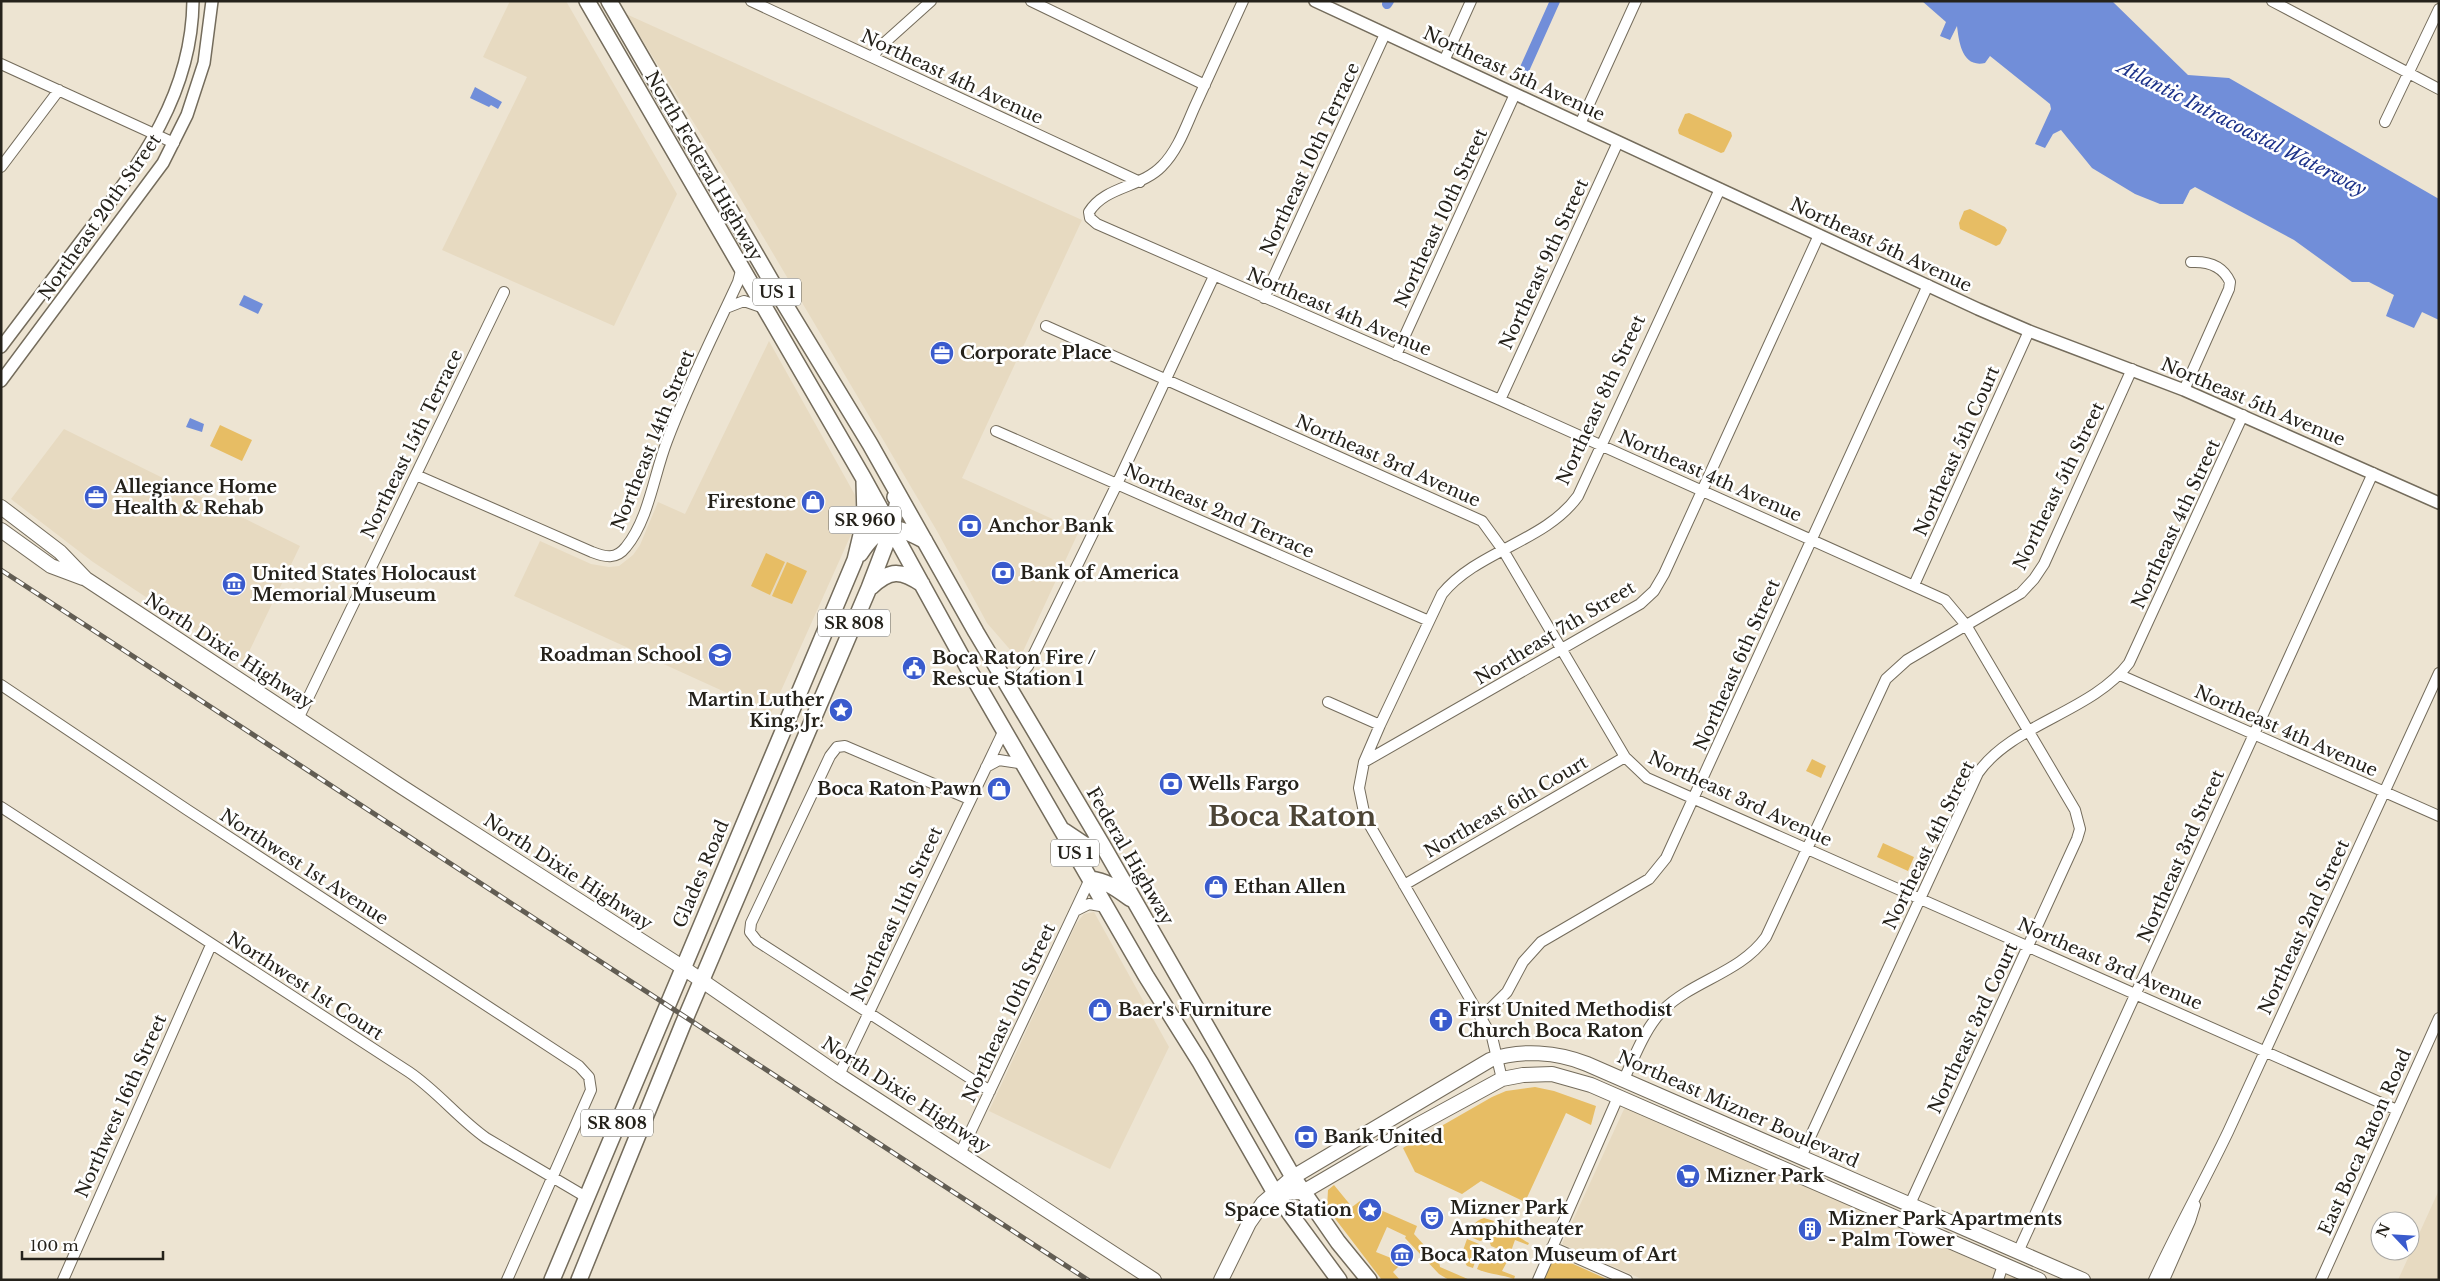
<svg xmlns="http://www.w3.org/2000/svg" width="2440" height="1281" font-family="'Libre Baskerville',serif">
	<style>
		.built { fill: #e7dac1 }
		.green { fill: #e7bd64 }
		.water { fill: #718ed9 }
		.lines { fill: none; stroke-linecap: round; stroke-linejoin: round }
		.canal { stroke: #718ed9; stroke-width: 10 }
		.minor-casing { stroke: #746c5c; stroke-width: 12 }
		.tertiary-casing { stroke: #746c5c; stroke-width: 14 }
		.secondary-casing { stroke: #746c5c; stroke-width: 16 }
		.primary-casing { stroke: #746c5c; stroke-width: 18 }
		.minor { stroke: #fff; stroke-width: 10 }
		.tertiary { stroke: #fff; stroke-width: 11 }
		.secondary { stroke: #fff; stroke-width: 14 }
		.primary { stroke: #fff; stroke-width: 15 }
		.rail-casing { stroke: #625d53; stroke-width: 5 }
		.rail { stroke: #fff; stroke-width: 3; stroke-dasharray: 9; stroke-linecap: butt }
		.labels { text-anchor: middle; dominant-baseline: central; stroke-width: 5; stroke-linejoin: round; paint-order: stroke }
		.shield { fill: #fff; stroke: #66645f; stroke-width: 1 }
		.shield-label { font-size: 16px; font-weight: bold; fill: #25221b }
		.street-label { font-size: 18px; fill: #25221b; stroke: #fff }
		.poi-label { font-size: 18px; font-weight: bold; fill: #25221b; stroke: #fff; text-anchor: start }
		.water-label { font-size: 19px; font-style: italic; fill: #1d338a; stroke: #fff }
		.town-label { font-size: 28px; font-weight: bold; fill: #4d4536; stroke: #fff }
	</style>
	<rect width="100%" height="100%" fill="#ede4d2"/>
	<path class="built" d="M 510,1 L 566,1 L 677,194 L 614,326 L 442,250 L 527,77 L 483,57 Z
		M 626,14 L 1082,220 L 962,478 L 1079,531 L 1019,660 L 987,623 L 937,531 L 732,184 Z
		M 769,341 L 855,495 L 855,511 L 854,528 L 771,713 L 514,596 L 540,541 L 591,564 L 609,567 L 619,566 L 633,555 L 640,545 L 658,502 L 685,514 Z
		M 64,429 L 300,546 L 244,662 L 93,562 L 11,499 Z
		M 1094,912 L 1169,1047 L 1110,1169 L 989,1111 L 1076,924 L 1084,914 Z
		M 1625,1107 L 2019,1280 L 1644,1280 L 1562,1244 Z
		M 2439,1190 L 2439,1280 L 2398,1280 Z"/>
	<path class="green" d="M 1689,113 L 1731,132 L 1732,136 L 1724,152 L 1721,153 L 1679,134 L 1678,130 L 1685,114 Z
		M 1970,209 L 2005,227 L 2007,230 L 2000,244 L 1996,246 L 1960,229 L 1959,223 L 1964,211 Z
		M 220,425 L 252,440 L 242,461 L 210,446 Z
		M 766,553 L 785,562 L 770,595 L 751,586 Z
		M 787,562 L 807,571 L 792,604 L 772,596 Z
		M 1812,759 L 1826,766 L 1821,778 L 1806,771 Z
		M 1883,843 L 1914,857 L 1908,871 L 1877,857 Z
		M 1535,1087 L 1554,1091 L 1596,1106 L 1591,1125 L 1566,1113 L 1525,1202 L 1481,1181 L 1462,1194 L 1415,1172 L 1403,1148 L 1492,1097 L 1506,1091 Z
		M 1334,1185 L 1352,1207 L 1360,1201 L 1417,1226 L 1414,1234 L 1424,1245 L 1437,1251 L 1440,1267 L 1470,1280 L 1449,1280 L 1439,1274 L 1405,1238 L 1406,1236 L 1387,1227 L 1376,1252 L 1396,1260 L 1397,1258 L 1402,1263 L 1393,1272 L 1400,1280 L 1382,1280 L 1327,1208 L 1328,1190 Z
		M 1484,1218 L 1494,1221 L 1486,1239 L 1480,1241 L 1468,1236 C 1472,1227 1474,1221 1484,1218 Z
		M 1497,1223 C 1509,1228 1517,1237 1529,1243 L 1528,1245 L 1515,1240 L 1510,1254 L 1491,1246 L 1489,1240 Z
		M 1467,1239 L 1479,1244 L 1480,1247 L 1473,1268 L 1467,1266 L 1461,1256 Z
		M 1490,1249 L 1509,1258 L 1502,1271 L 1515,1276 L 1514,1279 C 1501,1274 1490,1275 1477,1269 L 1484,1252 Z
		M 1562,1259 L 1609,1280 L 1542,1280 L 1550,1264 Z"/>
	<path class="water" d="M 1922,1 L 2112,1 L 2188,75 L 2229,78 L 2439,199 L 2439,320 L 2422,312 L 2414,328 L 2386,316 L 2394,295 L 2369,282 L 2352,282 L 2294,240 L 2195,187 L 2190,190 L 2183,204 L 2160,204 L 2135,194 L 2092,168 L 2061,130 L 2053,134 L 2045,148 L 2035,144 L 2051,109 L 2050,104 L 1990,56 L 1985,63 C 1962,68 1959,42 1957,26 L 1950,40 L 1940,36 L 1946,22 Z
		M 475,87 L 502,102 L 498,109 L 491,105 L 489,107 L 470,98 Z
		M 244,295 L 263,304 L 258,314 L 239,305 Z
		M 190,418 L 204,424 L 202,432 L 186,427 Z"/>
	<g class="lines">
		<path class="canal" d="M 1387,4 L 1389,1
			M 1525,68 L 1555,1"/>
		<g class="minor-casing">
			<path id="minor" d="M 751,1 L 1140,182
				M 1031,1 L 1205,85
				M 1243,1 C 1227,36 1211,71 1195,106 C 1186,126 1178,150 1162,166 C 1141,188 1105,186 1089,212 L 1090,218 L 1097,224 L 1500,400 L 1945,600 L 1966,625 L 2075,810 L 2080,829 L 2077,839 L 1910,1204
				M 2272,1 L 2439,89
				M 872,57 L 882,45 L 931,1
				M 1444,61 L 1471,1
				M 1,64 L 174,143
				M 2385,122 L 2439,9
				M 1580,124 L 1636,1
				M 1,167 L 59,90
				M 1264,298 L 1385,34
				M 726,308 L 744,301 L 764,308
				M 1046,326 L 1482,521 L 1503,550 L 1625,757 L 1647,778 L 2397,1110
				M 1396,355 L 1515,94
				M 2184,390 L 2229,289 L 2230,282 C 2223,266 2209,261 2191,262
				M 1500,400 L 1618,142
				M 996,431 L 1429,621
				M 416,475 L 592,552 C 605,557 616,560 626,547 C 649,519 654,474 667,441 C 687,387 714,334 738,282 L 742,267
				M 1914,585 L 2029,331
				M 2120,675 L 2439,816
				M 1,685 L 186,809 L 579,1066 L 589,1077 L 591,1090 L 507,1280
				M 1009,688 L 1028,666 L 1117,484 L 1214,276
				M 1328,702 L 1380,725
				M 298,719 L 504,292
				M 1364,762 L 1640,604 L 1654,591 L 1664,574 L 1819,235
				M 986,767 L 999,760 L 1024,764
				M 969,799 L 845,746 L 837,747 L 830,756 L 751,923 L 750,932 L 757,941 L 990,1091
				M 1,807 L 409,1072 C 437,1091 458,1118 486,1138 L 586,1197
				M 1404,885 L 1625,757
				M 1075,911 L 1089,904 L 1106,907
				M 1481,1018 L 1507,992 L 1523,962 L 1541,942 L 1649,879 L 1666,858 L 1928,285
				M 839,1075 L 1004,730
				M 1502,1079 L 1492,1037 L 1365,817 L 1359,788 L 1364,762 L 1380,725 L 1442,594 C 1478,550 1545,542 1578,496 L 1720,189
				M 1624,1079 C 1635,1056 1645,1028 1663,1010 C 1694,980 1740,973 1766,937 L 1886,679 L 1907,660 L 2021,593 L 2034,579 L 2044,564 L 2132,369
				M 960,1154 L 1090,879
				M 1801,1157 L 1978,773 C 2012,724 2092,712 2129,663 L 2243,415
				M 1552,1247 L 1627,1280
				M 2018,1252 L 2373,473
				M 63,1280 L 211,945
				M 1538,1280 L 1618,1097
				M 1998,1280 L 2003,1265
				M 2154,1280 C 2177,1230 2204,1182 2228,1132 L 2439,673
				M 2164,1280 L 2190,1221 L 2195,1205
				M 2321,1280 L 2439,1018"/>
		</g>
		<g class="tertiary-casing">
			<path id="tertiary" d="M 1315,1 L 1978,309 L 2029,331 L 2184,390 L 2439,503
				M 1,347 C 30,309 59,270 88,232 C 141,162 192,94 193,1
				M 1,381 L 163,163 L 187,115 L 204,63 L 212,1"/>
		</g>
		<g class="secondary-casing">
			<path id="secondary" d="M 1,507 L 60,552 L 86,579 L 402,787 L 682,967 L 839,1075 L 1154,1280
				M 1,530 L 51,566 L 83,578
				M 1275,1193 L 1303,1192 L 1414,1127 L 1502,1079 L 1523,1075 L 1552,1074 L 1591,1085 L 2039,1280
				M 1221,1280 L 1249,1223 L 1263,1203 L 1293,1177 L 1490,1060 C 1520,1049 1558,1052 1587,1064 L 2083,1280"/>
		</g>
		<g class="primary-casing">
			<path id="primary" d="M 587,1 L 864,479 L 968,668 L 1146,976 L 1200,1062 L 1275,1193 L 1339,1280
				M 609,1 L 781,298 L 870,444 L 976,632 L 1103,846 L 1293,1177 L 1338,1242 L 1369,1280
				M 860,554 C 881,521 894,524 925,541
				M 871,587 C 890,569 901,570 922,584
				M 1064,831 L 1085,845 L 1103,846
				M 1090,879 C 1107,881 1117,889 1131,899
				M 552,1280 L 855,560 L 865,518 L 864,481
				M 579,1280 L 683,1024 L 869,588 L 892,528 L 899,496 L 895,497"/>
		</g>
		<use href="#minor" class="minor"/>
		<use href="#tertiary" class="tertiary"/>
		<use href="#secondary" class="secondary"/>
		<use href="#primary" class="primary"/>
		<g class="rail-casing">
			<path id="rail" d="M 1,570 L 1088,1280"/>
		</g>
		<use href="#rail" class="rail"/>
	</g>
	<defs>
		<g id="office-disc" transform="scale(1.25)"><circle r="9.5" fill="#3a5bcd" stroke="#fff"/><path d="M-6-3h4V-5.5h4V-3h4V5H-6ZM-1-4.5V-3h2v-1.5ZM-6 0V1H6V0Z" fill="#fff"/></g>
		<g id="shop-disc" transform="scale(1.25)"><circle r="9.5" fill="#3a5bcd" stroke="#fff"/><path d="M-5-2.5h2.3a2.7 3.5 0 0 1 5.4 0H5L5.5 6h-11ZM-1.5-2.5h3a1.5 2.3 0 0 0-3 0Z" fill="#fff"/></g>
		<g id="bank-disc" transform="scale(1.25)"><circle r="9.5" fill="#3a5bcd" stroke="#fff"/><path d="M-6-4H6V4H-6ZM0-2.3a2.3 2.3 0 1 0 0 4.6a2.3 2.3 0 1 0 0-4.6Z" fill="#fff"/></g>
		<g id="museum-disc" transform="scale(1.25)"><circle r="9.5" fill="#3a5bcd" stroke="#fff"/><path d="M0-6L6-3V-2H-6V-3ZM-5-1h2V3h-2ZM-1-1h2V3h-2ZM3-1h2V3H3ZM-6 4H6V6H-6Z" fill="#fff"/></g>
		<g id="school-disc" transform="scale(1.25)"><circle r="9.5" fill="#3a5bcd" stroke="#fff"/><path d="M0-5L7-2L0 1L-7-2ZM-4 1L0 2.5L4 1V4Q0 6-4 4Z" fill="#fff"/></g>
		<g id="civic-disc" transform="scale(1.25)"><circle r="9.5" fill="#3a5bcd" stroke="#fff"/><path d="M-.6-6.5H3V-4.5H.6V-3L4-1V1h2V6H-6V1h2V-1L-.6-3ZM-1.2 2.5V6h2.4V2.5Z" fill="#fff"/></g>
		<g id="sight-disc" transform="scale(1.25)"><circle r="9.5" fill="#3a5bcd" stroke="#fff"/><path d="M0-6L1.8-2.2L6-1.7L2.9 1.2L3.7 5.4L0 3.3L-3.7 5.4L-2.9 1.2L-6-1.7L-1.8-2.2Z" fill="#fff"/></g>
		<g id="church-disc" transform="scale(1.25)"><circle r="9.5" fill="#3a5bcd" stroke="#fff"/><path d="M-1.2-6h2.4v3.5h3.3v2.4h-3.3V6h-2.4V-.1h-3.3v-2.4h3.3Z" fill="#fff"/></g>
		<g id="supermarket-disc" transform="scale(1.25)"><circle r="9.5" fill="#3a5bcd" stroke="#fff"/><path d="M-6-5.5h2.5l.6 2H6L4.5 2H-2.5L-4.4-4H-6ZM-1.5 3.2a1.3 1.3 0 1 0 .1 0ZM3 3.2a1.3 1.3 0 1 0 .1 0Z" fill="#fff"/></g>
		<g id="theatre-disc" transform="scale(1.25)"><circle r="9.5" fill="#3a5bcd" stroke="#fff"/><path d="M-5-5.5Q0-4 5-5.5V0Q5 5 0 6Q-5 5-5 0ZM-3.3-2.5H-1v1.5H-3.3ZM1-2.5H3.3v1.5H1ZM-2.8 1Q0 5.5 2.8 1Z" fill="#fff"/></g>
		<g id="building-disc" transform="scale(1.25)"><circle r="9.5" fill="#3a5bcd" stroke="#fff"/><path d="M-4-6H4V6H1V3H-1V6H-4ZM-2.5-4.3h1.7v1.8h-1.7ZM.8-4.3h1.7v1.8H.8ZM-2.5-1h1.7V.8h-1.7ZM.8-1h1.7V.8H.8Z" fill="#fff"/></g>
	</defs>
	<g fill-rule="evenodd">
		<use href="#office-disc" x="942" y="353"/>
		<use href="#office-disc" x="96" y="497"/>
		<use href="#shop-disc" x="813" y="502"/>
		<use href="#bank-disc" x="970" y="526"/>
		<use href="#bank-disc" x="1003" y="573"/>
		<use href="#museum-disc" x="234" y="584"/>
		<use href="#school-disc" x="720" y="655"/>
		<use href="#civic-disc" x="914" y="668"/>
		<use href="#sight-disc" x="841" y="710"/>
		<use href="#bank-disc" x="1171" y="784"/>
		<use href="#shop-disc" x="999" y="789"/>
		<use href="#shop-disc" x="1216" y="887"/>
		<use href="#shop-disc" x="1100" y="1010"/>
		<use href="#church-disc" x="1441" y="1020"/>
		<use href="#bank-disc" x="1306" y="1137"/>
		<use href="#supermarket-disc" x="1688" y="1176"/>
		<use href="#sight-disc" x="1370" y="1210"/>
		<use href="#theatre-disc" x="1432" y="1218"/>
		<use href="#building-disc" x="1810" y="1229"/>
		<use href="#museum-disc" x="1402" y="1255"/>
	</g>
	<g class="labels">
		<g class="shield">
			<rect x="753" y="278.5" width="48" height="27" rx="4"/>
			<rect x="829" y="506.5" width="72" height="27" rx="4"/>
			<rect x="818" y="609.5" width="72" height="27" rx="4"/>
			<rect x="1051" y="839.5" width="48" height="27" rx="4"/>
			<rect x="581" y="1109.5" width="72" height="27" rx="4"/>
		</g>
		<g class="shield-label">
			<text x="777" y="292">US 1</text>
			<text x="865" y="520">SR 960</text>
			<text x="854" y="623">SR 808</text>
			<text x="1075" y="853">US 1</text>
			<text x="617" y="1123">SR 808</text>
		</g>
		<g class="street-label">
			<text transform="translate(1514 74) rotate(25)">Northeast 5th Avenue</text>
			<text transform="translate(952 77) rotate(25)">Northeast 4th Avenue</text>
			<text transform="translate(1310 159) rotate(-65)">Northeast 10th Terrace</text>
			<text transform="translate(704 166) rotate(60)">North Federal Highway</text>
			<text transform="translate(100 217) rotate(-55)">Northeast 20th Street</text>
			<text transform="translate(1441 218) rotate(-65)">Northeast 10th Street</text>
			<text transform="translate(1881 245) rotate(25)">Northeast 5th Avenue</text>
			<text transform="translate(1544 264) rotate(-65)">Northeast 9th Street</text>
			<text transform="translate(1339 312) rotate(23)">Northeast 4th Avenue</text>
			<text transform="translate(1601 400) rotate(-65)">Northeast 8th Street</text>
			<text transform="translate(2253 402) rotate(23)">Northeast 5th Avenue</text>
			<text transform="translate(653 440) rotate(-68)">Northeast 14th Street</text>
			<text transform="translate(412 444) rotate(-64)">Northeast 15th Terrace</text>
			<text transform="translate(1957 451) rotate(-66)">Northeast 5th Court</text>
			<text transform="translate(1388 461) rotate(24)">Northeast 3rd Avenue</text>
			<text transform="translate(1710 476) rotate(24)">Northeast 4th Avenue</text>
			<text transform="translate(2059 486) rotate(-64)">Northeast 5th Street</text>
			<text transform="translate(1219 511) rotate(24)">Northeast 2nd Terrace</text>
			<text transform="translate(2176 524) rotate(-65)">Northeast 4th Street</text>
			<text transform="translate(1555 633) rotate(-31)">Northeast 7th Street</text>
			<text transform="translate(229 651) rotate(33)">North Dixie Highway</text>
			<text transform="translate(1737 665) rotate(-66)">Northeast 6th Street</text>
			<text transform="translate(2286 731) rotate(24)">Northeast 4th Avenue</text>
			<text transform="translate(1740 799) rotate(25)">Northeast 3rd Avenue</text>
			<text transform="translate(1506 807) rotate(-30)">Northeast 6th Court</text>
			<text transform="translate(1929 845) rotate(-64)">Northeast 4th Street</text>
			<text transform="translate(1130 856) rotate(60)">Federal Highway</text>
			<text transform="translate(2181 856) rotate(-66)">Northeast 3rd Street</text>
			<text transform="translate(304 867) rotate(33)">Northwest 1st Avenue</text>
			<text transform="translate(568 872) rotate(33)">North Dixie Highway</text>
			<text transform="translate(701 874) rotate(-67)">Glades Road</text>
			<text transform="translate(897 914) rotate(-65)">Northeast 11th Street</text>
			<text transform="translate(2304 927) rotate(-65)">Northeast 2nd Street</text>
			<text transform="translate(2110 964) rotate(24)">Northeast 3rd Avenue</text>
			<text transform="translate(305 986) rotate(33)">Northwest 1st Court</text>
			<text transform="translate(1009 1013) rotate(-65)">Northeast 10th Street</text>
			<text transform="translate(1973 1028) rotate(-65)">Northeast 3rd Court</text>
			<text transform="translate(906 1095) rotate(33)">North Dixie Highway</text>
			<text transform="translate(121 1106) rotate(-66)">Northwest 16th Street</text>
			<text transform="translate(1738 1109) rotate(24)">Northeast Mizner Boulevard</text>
			<text transform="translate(2365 1142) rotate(-66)">East Boca Raton Road</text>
		</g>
		<g class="poi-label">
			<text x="960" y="353">Corporate Place</text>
			<text x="114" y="487">Allegiance Home<tspan x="114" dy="21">Health &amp; Rehab</tspan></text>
			<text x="796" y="502" text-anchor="end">Firestone</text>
			<text x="988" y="526">Anchor Bank</text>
			<text x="1020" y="573">Bank of America</text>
			<text x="252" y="574">United States Holocaust<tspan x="252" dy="21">Memorial Museum</tspan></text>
			<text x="702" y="655" text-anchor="end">Roadman School</text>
			<text x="932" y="658">Boca Raton Fire /<tspan x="932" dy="21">Rescue Station 1</tspan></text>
			<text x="824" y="700" text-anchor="end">Martin Luther<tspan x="824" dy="21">King, Jr.</tspan></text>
			<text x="1188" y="784">Wells Fargo</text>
			<text x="982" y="789" text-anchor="end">Boca Raton Pawn</text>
			<text x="1234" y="887">Ethan Allen</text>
			<text x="1118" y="1010">Baer's Furniture</text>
			<text x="1458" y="1010">First United Methodist<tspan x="1458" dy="21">Church Boca Raton</tspan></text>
			<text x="1324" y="1137">Bank United</text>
			<text x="1706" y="1176">Mizner Park</text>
			<text x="1450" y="1208">Mizner Park<tspan x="1450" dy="21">Amphitheater</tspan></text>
			<text x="1352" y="1210" text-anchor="end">Space Station</text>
			<text x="1828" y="1219">Mizner Park Apartments<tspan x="1828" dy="21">- Palm Tower</tspan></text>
			<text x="1420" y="1255">Boca Raton Museum of Art</text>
		</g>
		<g class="water-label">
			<text transform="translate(2242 128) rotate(27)">Atlantic Intracoastal Waterway</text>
		</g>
		<g class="town-label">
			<text x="1292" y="816">Boca Raton</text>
		</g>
	</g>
	<rect width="2440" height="1281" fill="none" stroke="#25221b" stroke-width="5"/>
	<g transform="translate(2395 1236) rotate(295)"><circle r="24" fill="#ffffff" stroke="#a8a7a4"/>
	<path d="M0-4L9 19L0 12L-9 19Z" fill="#3a5bcd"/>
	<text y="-8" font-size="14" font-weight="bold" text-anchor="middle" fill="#25221b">N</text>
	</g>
	<path d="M22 1251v8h141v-8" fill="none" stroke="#25221b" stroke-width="2.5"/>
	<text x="30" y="1251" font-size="15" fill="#25221b" stroke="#ffffff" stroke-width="4" paint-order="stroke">100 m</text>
</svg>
